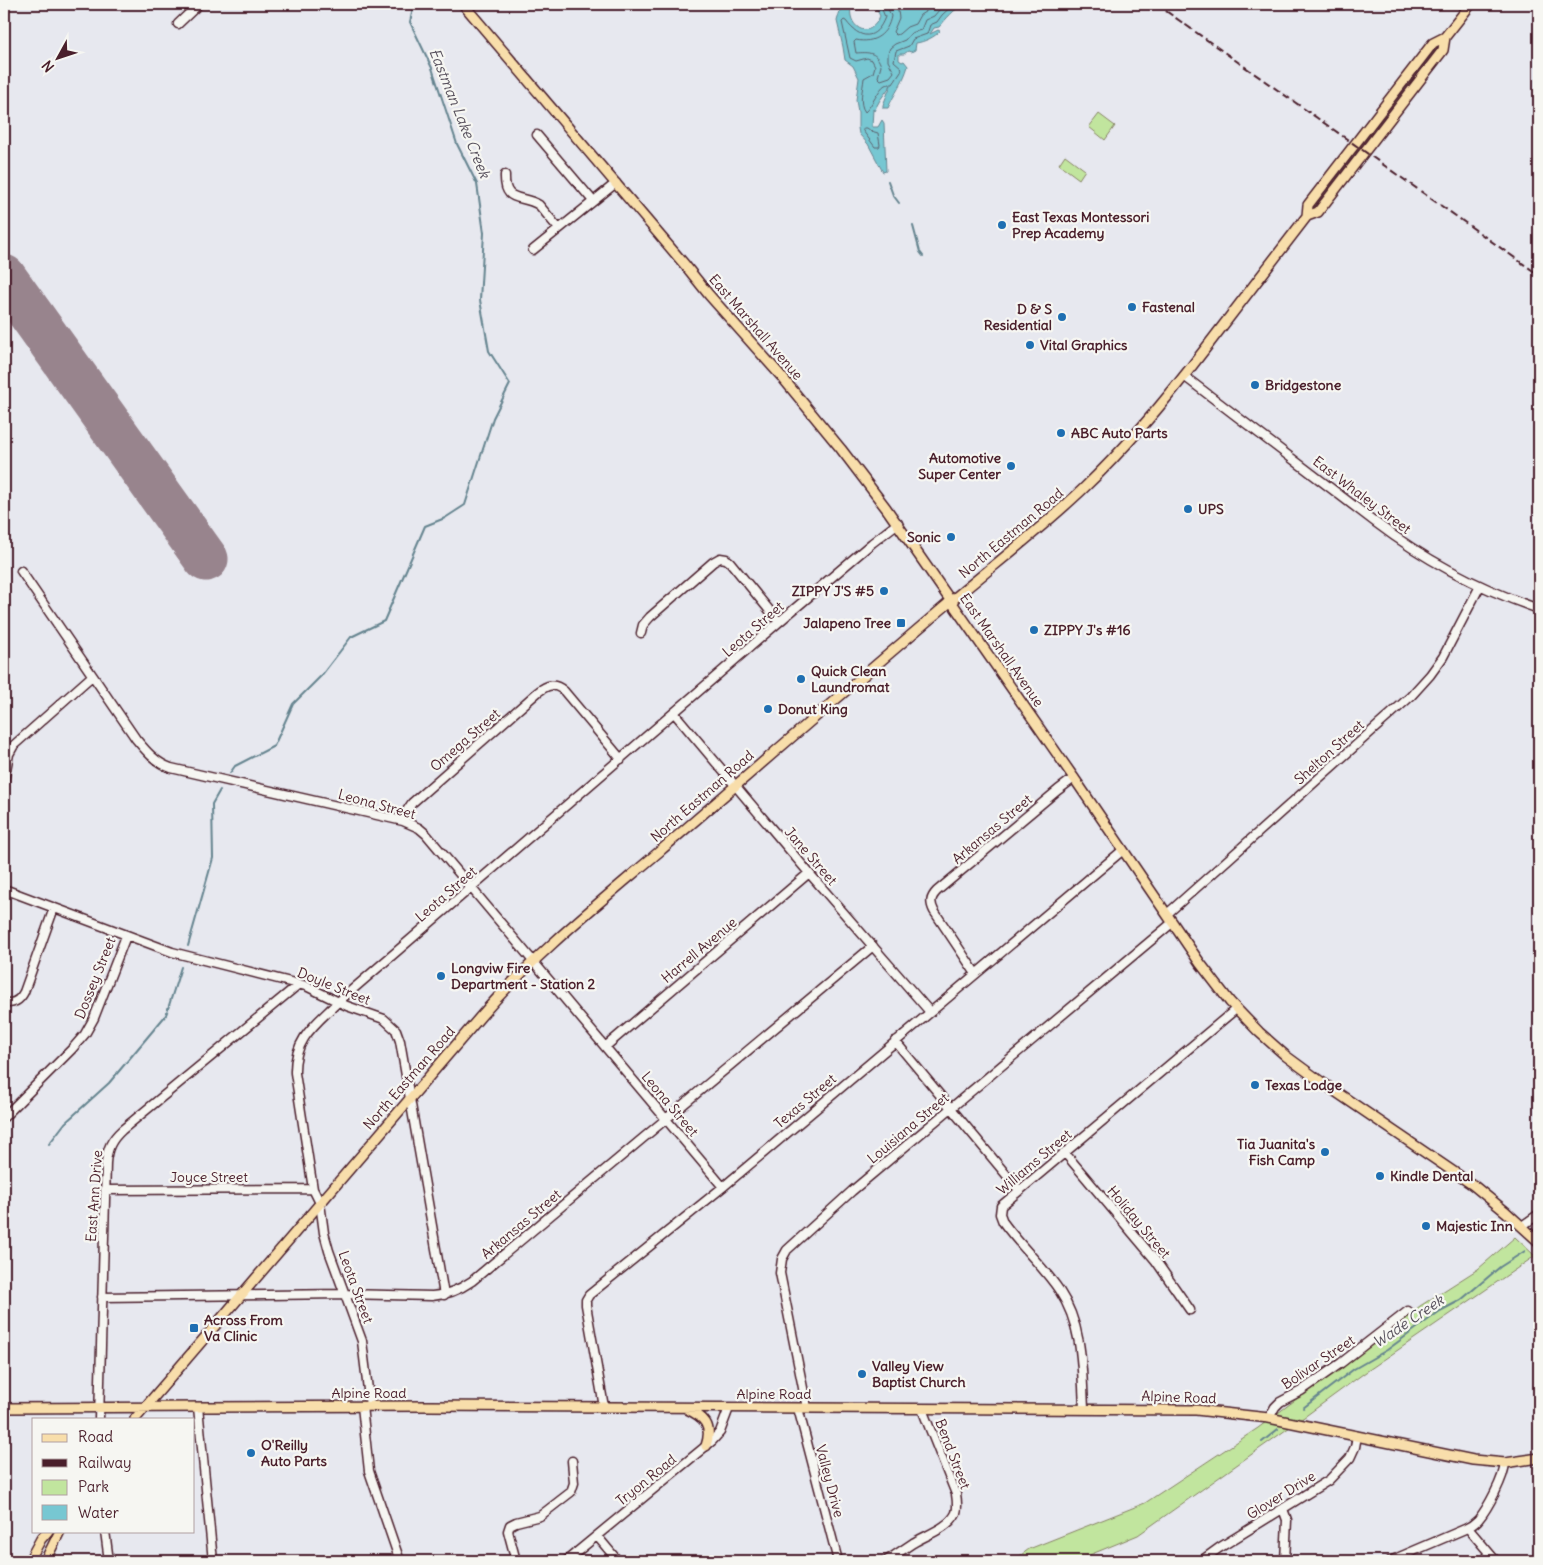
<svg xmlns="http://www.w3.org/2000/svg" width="1543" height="1565" font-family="Delius,sans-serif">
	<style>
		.green { fill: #c1e59e; stroke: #868264 }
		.water { fill: #77c7d2; stroke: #65848f }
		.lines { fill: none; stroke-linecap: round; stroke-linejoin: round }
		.shore { stroke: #5c626e; stroke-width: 1 }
		.stream { stroke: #65848f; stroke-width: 2 }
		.runway { stroke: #98848d; stroke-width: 45 }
		.minor-casing { stroke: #4a1f2b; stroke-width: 11 }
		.major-casing { stroke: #4a1f2b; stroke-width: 12 }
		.minor { stroke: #f6f6f2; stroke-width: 8 }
		.major { stroke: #f8deab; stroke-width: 9 }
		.rail { stroke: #4a1f2b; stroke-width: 2; stroke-dasharray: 8 4; stroke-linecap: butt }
		.poi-dot { fill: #1f6fb2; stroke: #f6f6f2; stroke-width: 2 }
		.labels { text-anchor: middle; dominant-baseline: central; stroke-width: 4.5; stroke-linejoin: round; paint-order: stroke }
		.poi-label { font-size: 14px; font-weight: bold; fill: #4a1f2b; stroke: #f6f6f2; text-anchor: start }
		.street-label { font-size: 14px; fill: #4a1f2b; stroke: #f6f6f2 }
		.water-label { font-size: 15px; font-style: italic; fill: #58515d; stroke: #f6f6f2 }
	</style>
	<rect width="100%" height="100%" fill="#e7e8ef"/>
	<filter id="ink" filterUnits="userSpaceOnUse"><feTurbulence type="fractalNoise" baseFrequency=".02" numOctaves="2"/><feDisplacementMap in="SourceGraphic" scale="10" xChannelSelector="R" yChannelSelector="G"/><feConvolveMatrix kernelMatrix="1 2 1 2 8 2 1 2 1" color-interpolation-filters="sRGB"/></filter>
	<g filter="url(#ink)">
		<path class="green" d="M 1099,114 L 1115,126 L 1105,140 L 1089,127 Z
			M 1065,155 L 1085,170 L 1079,179 L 1059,164 Z
			M 1515,1237 L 1535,1256 L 1363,1374 L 1307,1415 L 1138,1535 L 1075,1561 L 1013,1561 L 1029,1549 L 1145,1503 L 1258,1428 L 1420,1306 L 1478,1269 Z"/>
		<path class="water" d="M 842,4 L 853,4 C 843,20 867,46 880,16 L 877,10 L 867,4 L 964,4 C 952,11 948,17 939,27 L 934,28 L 930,34 L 938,30 L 940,31 C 935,37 924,42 916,43 L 915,50 L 911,52 L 908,51 L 904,54 L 899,54 L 899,60 L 902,62 L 904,61 L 908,66 C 904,81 894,94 888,108 L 883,108 L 883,105 L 891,85 L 880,100 L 874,111 L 873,109 L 872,127 L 878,127 L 882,120 L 884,123 L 886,171 L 883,172 L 868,144 L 859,134 L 858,128 L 858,112 L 856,100 L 859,78 L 853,66 L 845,60 L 843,47 L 837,21 Z"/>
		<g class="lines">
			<path class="shore" d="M 876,4 L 881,7 L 885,17 C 876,41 860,40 846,21 L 844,20 L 842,22 L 850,58 L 856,61 L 867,58 L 872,60 L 875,66 L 873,73 L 864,78 C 863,89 858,103 865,112 C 872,106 879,88 885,85 C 887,84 891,84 893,84 L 901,72 L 902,68 L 894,61 L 896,51 L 909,46 L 913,39 L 927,34 L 930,25 L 937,22 L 942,15 L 954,4
				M 886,4 L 891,16 C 888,34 874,44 856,40 L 854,42 L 856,53 C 869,52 877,52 881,66 L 878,77 L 881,80 L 890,77 L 894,72 L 888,61 L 888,53 L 890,48 L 895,44 L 905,40 L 911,33 L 921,30 L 925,20 L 934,16 L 944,4
				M 895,4 L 898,11 L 899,18 L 893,32 L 896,35 L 899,34 L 907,27 L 915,24 L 920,15 L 928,10 L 933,4
				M 864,128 L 867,128 L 871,131 L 878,133 L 880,145 L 879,147 L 875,147 L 863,131 Z"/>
			<path class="stream" d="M 888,181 L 893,195 L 899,203
				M 913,226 L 920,252 L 923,256
				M 230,773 L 235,766 L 274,746 L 293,704 L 321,676 L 351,637 L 384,621 L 425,526 L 445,518 L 465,505 L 493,418 L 510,384 L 489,351 L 480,300 L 484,233 L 477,184 L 457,144 L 432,68 L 410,22 L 414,4
				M 188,946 L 213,858 L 212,804 L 220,790
				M 49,1144 L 65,1123 L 109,1083 L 166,1015 L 181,967
				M 1303,1408 L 1354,1369 L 1387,1350 L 1440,1311 L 1461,1300 L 1500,1267 L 1525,1251
				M 1262,1442 L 1278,1429"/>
			<path class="runway" d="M 4,277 L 206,559"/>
			<g class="minor-casing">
				<path id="minor" d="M 178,24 L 199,4
					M 537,135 L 593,201
					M 505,175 C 504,204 521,194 539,205 L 559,229
					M 533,250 L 616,183
					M 1184,376 L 1375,522 C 1425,560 1480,589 1539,609
					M 21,571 L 136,739 C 146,751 156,763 171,768 L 403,821 L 419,828 L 426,834 L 723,1187
					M 641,633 L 643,625 L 650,617 L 713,562 L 720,558 L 726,559 L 730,562 L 779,622
					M 675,714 L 809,873 L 930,1012
					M 4,781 L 9,754 L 14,745 L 92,676
					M 403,821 L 406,812 L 412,803 L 538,692 C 547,685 554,682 564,691 L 621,759
					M 4,889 L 172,952 L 306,986 L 347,1006 L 384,1019 L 396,1030 L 400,1041 L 444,1295
					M 1167,914 L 1411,696 L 1430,675 L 1443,657 L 1480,586
					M 976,974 L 934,911 C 930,903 930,898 937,891 L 1058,790 L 1074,778
					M 4,1002 C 13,1005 20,1000 24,992 L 54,908
					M 895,1041 L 1019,1190
					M 605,1047 L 809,873
					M 4,1117 L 72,1049 L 85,1034 L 94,1018 L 126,936
					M 1065,1153 L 1156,1261 L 1190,1310
					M 105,1190 L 313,1189
					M 1522,1226 L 1539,1214
					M 102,1297 L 344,1294 L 432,1296 C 447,1295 459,1290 472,1281 L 873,946
					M 362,1406 L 369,1471 L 400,1561
					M 370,1406 L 362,1341 L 329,1251 L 324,1233 L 320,1203 L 313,1189 L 295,1073 C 294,1038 316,1024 338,1002 L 779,622 L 872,543 L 898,523
					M 198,1407 L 213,1561
					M 604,1407 L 586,1305 L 586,1300 L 589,1295 L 723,1187 L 1123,850
					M 798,1408 L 838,1561
					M 807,1408 L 780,1273 L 782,1259 L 787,1250 L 852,1191 L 1172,923
					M 1084,1409 C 1082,1368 1083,1326 1059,1290 C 1043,1266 1020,1246 1003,1222 L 1000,1214 L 1001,1206 L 1236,1009
					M 1269,1418 L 1275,1407 L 1280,1402 L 1301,1391 L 1341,1363 L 1408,1311
					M 99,1419 L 106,1163 C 107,1149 111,1140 122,1130 L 299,984
					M 1283,1509 L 1287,1520 L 1285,1561
					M 1468,1528 L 1496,1561
					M 105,1531 L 109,1561
					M 597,1536 L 618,1561
					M 516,1561 L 508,1531 L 510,1525 L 516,1522 L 540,1516 L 571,1492 L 574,1483 L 572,1461
					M 566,1561 L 712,1441 L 720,1432 L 729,1408
					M 886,1561 C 895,1555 904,1549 913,1543 C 926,1535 949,1528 956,1513 C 958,1507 957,1500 956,1494 L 922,1409
					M 1201,1561 L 1219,1548 L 1329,1480 L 1350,1458 L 1355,1447 L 1357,1436
					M 1390,1561 L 1465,1529 C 1470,1527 1474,1524 1478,1520 C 1488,1508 1504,1478 1505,1463"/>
			</g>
			<g class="major-casing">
				<path id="major" d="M 463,4 L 685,265 L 709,295 L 781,376 L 841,449 L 886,508 L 1074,778 L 1200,963 L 1230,1002 L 1259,1032 L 1286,1056 L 1320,1081 L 1473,1185 L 1506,1212 L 1539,1242
					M 1307,216 L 1318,212 L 1443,50 L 1445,37
					M 4,1408 L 428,1406 L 1196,1410 L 1269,1418 L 1473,1460 L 1505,1463 L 1539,1458
					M 687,1409 C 704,1417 713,1425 706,1446
					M 135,1419 L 481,1016 C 534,955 598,904 660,851 C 756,768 853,684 950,602 C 995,564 1041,529 1083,489 C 1128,446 1167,399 1205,349 C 1239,305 1273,261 1307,216 L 1308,205 L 1433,43 L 1445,37 L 1471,4
					M 29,1561 L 41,1539 L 48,1531
					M 45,1561 L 60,1531"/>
			</g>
			<use href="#minor" class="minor"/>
			<use href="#major" class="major"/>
			<path class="rail" d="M 1156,4 L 1539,275"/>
		</g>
	</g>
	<g class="poi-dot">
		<circle cx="1002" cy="225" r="5"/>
		<circle cx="1132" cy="307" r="5"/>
		<circle cx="1062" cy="317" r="5"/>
		<circle cx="1030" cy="345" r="5"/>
		<circle cx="1255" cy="385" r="5"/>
		<circle cx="1061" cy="433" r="5"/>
		<circle cx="1011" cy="466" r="5"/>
		<circle cx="1188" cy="509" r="5"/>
		<circle cx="951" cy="537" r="5"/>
		<circle cx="884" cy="591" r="5"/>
		<rect x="896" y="618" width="10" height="10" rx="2.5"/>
		<circle cx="1034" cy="630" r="5"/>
		<circle cx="801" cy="679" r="5"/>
		<circle cx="768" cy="709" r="5"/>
		<circle cx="441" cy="976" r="5"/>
		<circle cx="1255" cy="1085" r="5"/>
		<circle cx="1325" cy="1152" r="5"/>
		<circle cx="1380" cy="1176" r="5"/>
		<circle cx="1426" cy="1226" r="5"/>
		<rect x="189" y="1323" width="10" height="10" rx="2.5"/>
		<circle cx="862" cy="1374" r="5"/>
		<circle cx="251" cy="1453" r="5"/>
	</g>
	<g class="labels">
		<g class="poi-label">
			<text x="1012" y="217">East Texas Montessori<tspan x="1012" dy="16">Prep Academy</tspan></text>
			<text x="1142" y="307">Fastenal</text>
			<text x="1052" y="309" text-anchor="end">D &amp; S<tspan x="1052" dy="16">Residential</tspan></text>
			<text x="1040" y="345">Vital Graphics</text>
			<text x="1265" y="385">Bridgestone</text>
			<text x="1071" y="433">ABC Auto Parts</text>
			<text x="1001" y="458" text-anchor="end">Automotive<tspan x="1001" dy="16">Super Center</tspan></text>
			<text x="1198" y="509">UPS</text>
			<text x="941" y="537" text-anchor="end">Sonic</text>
			<text x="874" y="591" text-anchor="end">ZIPPY J'S #5</text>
			<text x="891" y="623" text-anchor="end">Jalapeno Tree</text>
			<text x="1044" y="630">ZIPPY J's #16</text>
			<text x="811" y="671">Quick Clean<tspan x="811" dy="16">Laundromat</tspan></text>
			<text x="778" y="709">Donut King</text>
			<text x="451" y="968">Longviw Fire<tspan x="451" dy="16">Department - Station 2</tspan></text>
			<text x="1265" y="1085">Texas Lodge</text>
			<text x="1315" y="1144" text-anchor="end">Tia Juanita's<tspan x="1315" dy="16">Fish Camp</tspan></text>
			<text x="1390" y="1176">Kindle Dental</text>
			<text x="1436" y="1226">Majestic Inn</text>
			<text x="204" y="1320">Across From<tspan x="204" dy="16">Va Clinic</tspan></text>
			<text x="872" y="1366">Valley View<tspan x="872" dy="16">Baptist Church</tspan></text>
			<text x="261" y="1445">O'Reilly<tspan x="261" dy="16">Auto Parts</tspan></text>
		</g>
		<g class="street-label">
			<text transform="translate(756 327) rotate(49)">East Marshall Avenue</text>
			<text transform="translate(1362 495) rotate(37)">East Whaley Street</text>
			<text transform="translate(1011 533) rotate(-40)">North Eastman Road</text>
			<text transform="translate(753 629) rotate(-41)">Leota Street</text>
			<text transform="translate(1002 650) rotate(55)">East Marshall Avenue</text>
			<text transform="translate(465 740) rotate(-41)">Omega Street</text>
			<text transform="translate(1329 752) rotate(-42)">Shelton Street</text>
			<text transform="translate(702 796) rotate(-41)">North Eastman Road</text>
			<text transform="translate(377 804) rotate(15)">Leona Street</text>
			<text transform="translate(992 829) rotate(-40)">Arkansas Street</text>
			<text transform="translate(811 856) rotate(49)">Jane Street</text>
			<text transform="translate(446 894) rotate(-41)">Leota Street</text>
			<text transform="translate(699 950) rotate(-40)">Harrell Avenue</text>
			<text transform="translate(95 978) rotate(-68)">Dossey Street</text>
			<text transform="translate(334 986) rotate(22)">Doyle Street</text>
			<text transform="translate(409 1078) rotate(-49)">North Eastman Road</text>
			<text transform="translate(805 1101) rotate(-40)">Texas Street</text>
			<text transform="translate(670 1104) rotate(50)">Leona Street</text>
			<text transform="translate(908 1128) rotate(-40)">Louisiana Street</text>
			<text transform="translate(1034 1162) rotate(-40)">Williams Street</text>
			<text x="209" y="1177">Joyce Street</text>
			<text transform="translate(94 1196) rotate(-86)">East Ann Drive</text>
			<text transform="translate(1139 1222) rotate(50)">Holiday Street</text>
			<text transform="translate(521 1224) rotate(-40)">Arkansas Street</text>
			<text transform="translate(356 1287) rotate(70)">Leota Street</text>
			<text transform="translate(1318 1362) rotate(-34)">Bolivar Street</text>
			<text x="369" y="1393">Alpine Road</text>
			<text x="774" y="1394">Alpine Road</text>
			<text transform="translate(1179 1397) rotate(2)">Alpine Road</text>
			<text transform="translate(953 1454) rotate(69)">Bend Street</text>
			<text transform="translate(646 1480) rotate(-39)">Tryon Road</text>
			<text transform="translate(830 1481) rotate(75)">Valley Drive</text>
			<text transform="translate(1281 1495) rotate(-32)">Glover Drive</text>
		</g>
		<g class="water-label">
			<text transform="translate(460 113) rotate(68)">Eastman Lake Creek</text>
			<text transform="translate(1408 1321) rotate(-34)">Wade Creek</text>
		</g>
	</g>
	<rect width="1543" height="1565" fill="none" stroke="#f6f6f2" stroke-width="20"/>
	<rect x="10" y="10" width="1523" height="1545" fill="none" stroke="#4a1f2b" stroke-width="2" filter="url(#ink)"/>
	<rect x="32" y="1418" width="162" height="115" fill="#f6f6f2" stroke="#b1a0a2"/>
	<rect x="42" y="1434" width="25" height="8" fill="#f8deab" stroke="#b1a0a2"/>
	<text x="78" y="1442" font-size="15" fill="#4a1f2b">Road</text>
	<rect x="42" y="1459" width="25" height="8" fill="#4a1f2b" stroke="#b1a0a2"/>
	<text x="78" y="1468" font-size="15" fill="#4a1f2b">Railway</text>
	<rect x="42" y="1480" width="25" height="15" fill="#c1e59e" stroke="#b1a0a2"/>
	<text x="78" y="1492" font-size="15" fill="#4a1f2b">Park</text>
	<rect x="42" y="1505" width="25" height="15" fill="#77c7d2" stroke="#b1a0a2"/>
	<text x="78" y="1518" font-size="15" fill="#4a1f2b">Water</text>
	<g transform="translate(58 58) rotate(230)" stroke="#f6f6f2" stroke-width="4" paint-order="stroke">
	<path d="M0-4L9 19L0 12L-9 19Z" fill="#4a1f2b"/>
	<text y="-8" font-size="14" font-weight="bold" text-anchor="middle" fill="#4a1f2b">N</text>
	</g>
</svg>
